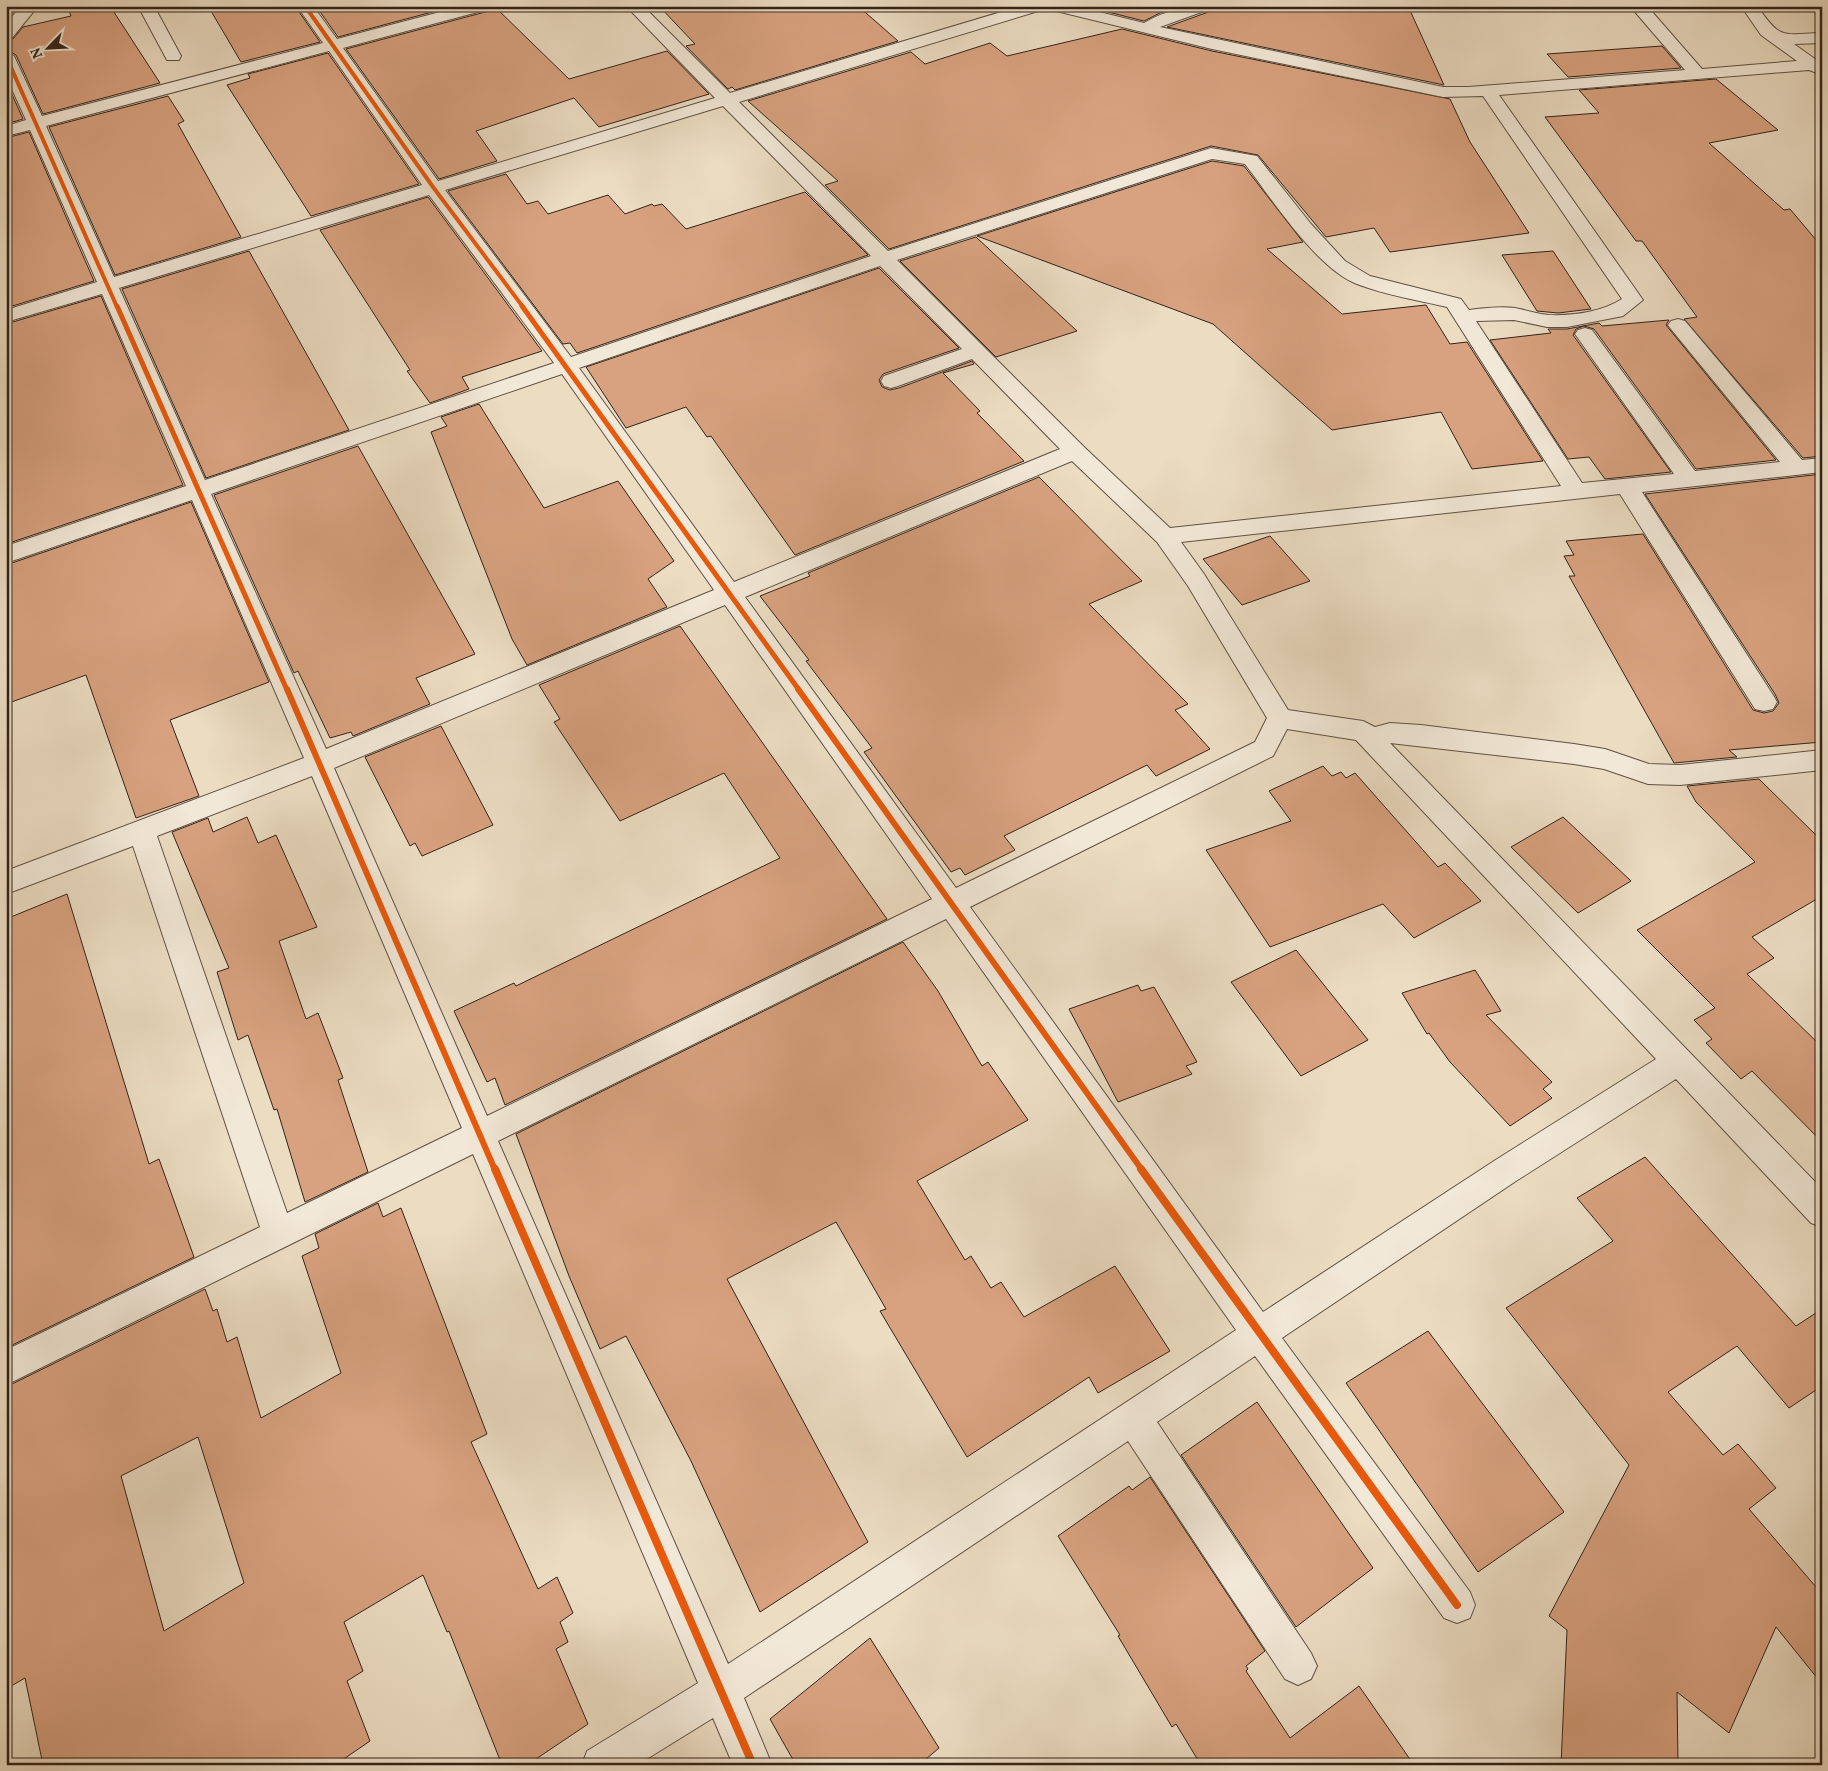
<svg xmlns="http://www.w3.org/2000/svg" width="1828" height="1771" font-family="Vollkorn,serif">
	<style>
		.building { fill: #d8a17f; stroke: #32231a; fill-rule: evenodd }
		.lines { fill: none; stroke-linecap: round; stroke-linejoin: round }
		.minor-casing { stroke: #605144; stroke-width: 2 }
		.minor { fill: #f2e8d7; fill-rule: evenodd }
		.cycleway-far3-casing { stroke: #f2e8d7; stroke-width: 5.5 }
		.cycleway-far2-casing { stroke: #f2e8d7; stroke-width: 8 }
		.cycleway-far1-casing { stroke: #f2e8d7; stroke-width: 9 }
		.cycleway-casing { stroke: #f2e8d7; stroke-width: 11 }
		.cycleway-far3 { stroke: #e8590c; stroke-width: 4 }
		.cycleway-far2 { stroke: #e8590c; stroke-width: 5 }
		.cycleway-far1 { stroke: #e8590c; stroke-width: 6 }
		.cycleway { stroke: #e8590c; stroke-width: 8 }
	</style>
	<rect width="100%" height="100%" fill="#ebdcc2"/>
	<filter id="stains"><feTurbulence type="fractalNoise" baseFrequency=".004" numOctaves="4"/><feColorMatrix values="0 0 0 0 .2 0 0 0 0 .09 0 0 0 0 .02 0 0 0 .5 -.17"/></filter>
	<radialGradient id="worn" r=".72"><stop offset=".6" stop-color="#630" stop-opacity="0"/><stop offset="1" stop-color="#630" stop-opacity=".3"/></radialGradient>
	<path class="building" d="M 67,6 L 110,6 L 160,83 L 43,114 L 16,55 L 6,49 L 6,42 L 13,39 L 23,27 L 71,16 Z
		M 208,6 L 295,6 L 320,42 L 241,62 Z
		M 316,6 L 455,6 L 338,37 Z
		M 494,6 L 569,79 L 667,51 L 709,94 L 599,127 L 574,98 L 476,131 L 497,161 L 439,179 L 346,49 L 489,11 Z
		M 659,6 L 858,6 L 898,41 L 735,90 L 732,87 L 728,89 L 686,46 L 695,44 Z
		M 1099,6 L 1184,6 L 1160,13 L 1144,21 L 1108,12 Z
		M 1214,6 L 1408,6 L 1444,85 L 1167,27 L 1211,11 Z
		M 1122,29 L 1212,51 L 1450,99 L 1470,142 L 1529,233 L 1390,252 L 1374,228 L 1326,237 L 1258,155 L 1211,146 L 889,249 L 825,185 L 838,181 L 748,101 L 911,52 L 925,64 L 990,43 L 1007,56 Z
		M 1662,46 L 1681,68 L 1568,77 L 1547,54 Z
		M 328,53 L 419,184 L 311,216 L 227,85 L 250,78 L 248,74 Z
		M 1716,79 L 1778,130 L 1709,143 L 1784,210 L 1790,209 L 1822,247 L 1822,456 L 1803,458 L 1684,319 L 1697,317 L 1642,241 L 1636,241 L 1545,117 L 1599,113 L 1579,90 Z
		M 6,81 L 23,119 L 6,124 Z
		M 168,96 L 184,121 L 178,124 L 241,237 L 115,275 L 49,127 Z
		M 29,132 L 94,281 L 6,308 L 6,138 Z
		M 1212,161 L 1244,166 L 1303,242 L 1267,249 L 1342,314 L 1426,305 L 1450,344 L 1467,342 L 1543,461 L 1472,469 L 1441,412 L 1332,430 L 1213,324 L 977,236 Z
		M 506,174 L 527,204 L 538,201 L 548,214 L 608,195 L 625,214 L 652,204 L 654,206 L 662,204 L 686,229 L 805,192 L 868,255 L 577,353 L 570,343 L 563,344 L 448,191 Z
		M 428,197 L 542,351 L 462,377 L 469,389 L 430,403 L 407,371 L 410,370 L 320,230 Z
		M 976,237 L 1077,331 L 996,357 L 900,261 Z
		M 249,251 L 349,430 L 206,478 L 122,289 Z
		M 1553,251 L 1591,309 L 1558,313 L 1537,311 L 1502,255 Z
		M 879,268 L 959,348 L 883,374 L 879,380 L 882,387 L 890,390 L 899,388 L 972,361 L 974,364 L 943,373 L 980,411 L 977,413 L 1024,461 L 795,555 L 711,436 L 707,437 L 686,407 L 626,428 L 586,367 Z
		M 101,296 L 183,485 L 6,544 L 6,324 Z
		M 1669,320 L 1666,325 L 1670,330 L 1776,460 L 1696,469 L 1594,329 L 1584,326 L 1576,329 L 1573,335 L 1671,472 L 1605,479 L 1589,457 L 1568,459 L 1490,340 L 1551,333 L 1548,329 L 1567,329 L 1599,323 L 1602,326 Z
		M 479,404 L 544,508 L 618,481 L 674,561 L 648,579 L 667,607 L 527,665 L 512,639 L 431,432 L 447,426 L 441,417 Z
		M 358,446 L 475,654 L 416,678 L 430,704 L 353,736 L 351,732 L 330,738 L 298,671 L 294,673 L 214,495 Z
		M 1822,474 L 1822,742 L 1729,750 L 1737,757 L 1674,763 L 1569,576 L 1575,576 L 1564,556 L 1574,555 L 1566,541 L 1643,534 L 1753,710 L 1764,713 L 1773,711 L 1779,703 L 1775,694 L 1645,494 Z
		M 1039,477 L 1142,581 L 1089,604 L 1188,704 L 1175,710 L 1210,749 L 1156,776 L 1147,765 L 1004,836 L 1015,850 L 965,875 L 960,868 L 951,872 L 864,752 L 872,748 L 806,661 L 809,660 L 760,596 L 810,576 L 808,573 Z
		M 191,502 L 269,682 L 170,720 L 199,796 L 136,818 L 86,675 L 6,704 L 6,565 Z
		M 1270,536 L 1310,581 L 1242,605 L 1203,559 Z
		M 680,626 L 887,919 L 505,1105 L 495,1078 L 487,1082 L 454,1011 L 514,983 L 516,986 L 780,858 L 724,773 L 620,821 L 554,722 L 560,719 L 539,685 Z
		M 441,726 L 493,825 L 422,856 L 415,843 L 410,846 L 365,757 Z
		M 1323,766 L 1332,776 L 1341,772 L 1346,778 L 1355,773 L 1438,867 L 1445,863 L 1481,901 L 1414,938 L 1383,904 L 1270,947 L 1206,850 L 1291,821 L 1269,791 Z
		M 1759,779 L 1822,841 L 1822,896 L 1752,937 L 1774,958 L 1747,974 L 1822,1047 L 1822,1142 L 1752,1071 L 1741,1079 L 1706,1043 L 1712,1039 L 1694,1020 L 1715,1008 L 1637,930 L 1755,862 L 1696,802 L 1687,786 Z
		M 247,817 L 258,843 L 276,835 L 317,927 L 279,941 L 306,1019 L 318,1013 L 343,1078 L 338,1080 L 368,1172 L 305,1202 L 277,1109 L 274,1110 L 248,1035 L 238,1040 L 217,972 L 229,968 L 172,832 L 208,818 L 213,832 Z
		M 1563,817 L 1631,881 L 1578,913 L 1511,847 Z
		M 67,894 L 149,1164 L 159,1159 L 194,1257 L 6,1348 L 6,919 Z
		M 903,942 L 938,991 L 982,1066 L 988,1062 L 1028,1120 L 917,1181 L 965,1260 L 971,1256 L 991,1288 L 1001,1282 L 1024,1317 L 1115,1266 L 1170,1351 L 1098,1393 L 1089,1377 L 967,1457 L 880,1311 L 886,1309 L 836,1222 L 727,1279 L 868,1542 L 760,1612 L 691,1461 L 626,1336 L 600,1349 L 569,1276 L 516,1134 Z
		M 1296,950 L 1368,1040 L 1301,1076 L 1231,982 Z
		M 1475,970 L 1501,1011 L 1486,1015 L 1552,1082 L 1543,1089 L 1552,1098 L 1510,1126 L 1450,1062 L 1429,1033 L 1427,1034 L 1402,993 Z
		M 1138,985 L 1141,991 L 1154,987 L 1197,1062 L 1186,1066 L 1192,1074 L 1118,1102 L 1069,1009 Z
		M 1645,1157 L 1796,1326 L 1822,1309 L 1822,1386 L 1789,1408 L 1737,1346 L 1668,1392 L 1723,1455 L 1738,1444 L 1776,1488 L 1749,1509 L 1822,1594 L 1822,1684 L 1776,1627 L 1729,1733 L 1677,1692 L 1678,1765 L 1561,1765 L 1567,1630 L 1549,1616 L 1629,1465 L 1506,1308 L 1613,1241 L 1577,1198 Z
		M 378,1203 L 383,1217 L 401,1208 L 487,1434 L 471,1442 L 538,1589 L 557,1577 L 573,1613 L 560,1622 L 568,1642 L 556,1649 L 588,1724 L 527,1765 L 502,1765 L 449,1631 L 447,1632 L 423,1575 L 344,1622 L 363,1671 L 347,1681 L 370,1741 L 335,1765 L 43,1765 L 25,1678 L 6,1689 L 6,1387 L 205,1289 L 213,1311 L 217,1309 L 227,1342 L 237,1337 L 261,1418 L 341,1373 L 302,1256 L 319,1248 L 315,1234 ZM 198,1437 L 244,1583 L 164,1631 L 121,1476 Z
		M 1428,1331 L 1564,1512 L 1478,1572 L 1346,1383 Z
		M 1257,1402 L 1373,1568 L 1296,1627 L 1181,1455 Z
		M 1150,1477 L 1265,1651 L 1246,1666 L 1248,1669 L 1246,1671 L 1290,1738 L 1359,1686 L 1414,1765 L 1201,1765 L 1176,1724 L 1172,1727 L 1118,1636 L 1120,1635 L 1058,1536 L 1129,1486 L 1132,1490 Z
		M 870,1638 L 939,1748 L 919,1765 L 796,1765 L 770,1719 Z"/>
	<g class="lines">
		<g class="minor-casing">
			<path id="minor" d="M 21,6 L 38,6 L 12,38 L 6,40 L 6,24 Z
				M 138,6 L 154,6 L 181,56 L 179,60 L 167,60 Z
				M 297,6 L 313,6 L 337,39 L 463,6 L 491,6 L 489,9 L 343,48 L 438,181 L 715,98 L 626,6 L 643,6 L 730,93 L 1021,6 L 1075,6 L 1144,23 C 1166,10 1187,6 1212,6 L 1210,9 L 1160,27 L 1443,87 L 1469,87 L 1685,70 L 1630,6 L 1647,6 L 1702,69 L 1797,61 L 1761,35 L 1741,6 L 1757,6 C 1782,41 1781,34 1822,33 L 1822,43 L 1794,44 L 1822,64 L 1822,72 L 1817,73 L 1809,70 L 1499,95 L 1643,300 L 1623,316 L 1567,327 L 1547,327 L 1514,320 L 1476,321 L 1582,483 L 1674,474 L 1575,334 L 1578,330 L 1585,328 L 1592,330 L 1695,471 L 1780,462 L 1671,329 L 1668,325 L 1671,321 L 1678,319 L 1685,321 L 1802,460 L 1822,458 L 1822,472 L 1642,492 L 1773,695 L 1777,702 L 1773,709 L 1764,711 L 1755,709 L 1620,494 L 1181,542 L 1204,574 L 1288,710 L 1363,721 L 1375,727 L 1390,723 L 1421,725 L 1574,744 L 1605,749 L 1649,764 L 1680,765 L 1822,750 L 1822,770 L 1680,785 L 1648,784 L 1604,769 L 1574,764 L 1390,743 L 1822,1189 L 1822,1227 L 1811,1223 L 1676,1079 L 1516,1181 L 1282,1338 L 1470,1592 L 1475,1605 L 1470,1618 L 1457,1623 L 1444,1618 L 1255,1356 L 1157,1422 L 1311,1653 L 1317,1666 L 1311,1679 L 1298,1685 L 1285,1679 L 1128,1441 L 744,1698 L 772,1765 L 733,1765 L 713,1718 L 637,1765 L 582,1765 L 587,1751 L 698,1683 L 473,1154 L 6,1385 L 6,1350 L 260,1227 L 133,846 L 6,894 L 6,871 L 304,758 L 192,500 L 6,563 L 6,546 L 186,486 L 102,294 L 6,322 L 6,310 L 97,282 L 30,130 L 6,136 L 6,126 L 26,120 L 6,76 L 6,51 L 14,56 L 42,116 L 323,43 ZM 1046,7 L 1048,9 L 1212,49 L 1443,97 L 1483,96 L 1622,299 C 1602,312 1572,316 1549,315 C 1537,314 1526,310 1515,308 C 1499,306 1484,308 1469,310 L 1461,299 L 1370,276 L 1345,261 L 1311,224 L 1257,156 L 1211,148 L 888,251 L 739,102 L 1045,9 ZM 329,51 L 422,185 L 114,277 L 46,126 ZM 723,106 L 871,256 L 571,357 L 445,190 ZM 1212,159 L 1245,164 C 1272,199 1317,269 1357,284 C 1385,295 1417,300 1447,307 L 1561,486 L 1170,528 L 1083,446 L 897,260 ZM 429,195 L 554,363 L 205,480 L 119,288 ZM 880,266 L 962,349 L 884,376 L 881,381 L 884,386 L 891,388 L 898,386 L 972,359 L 1060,449 L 734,582 L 579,368 ZM 562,374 L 714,590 L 326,749 L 211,494 ZM 1072,461 L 1157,542 L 1188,586 L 1267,718 L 1255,742 L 956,888 L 745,597 ZM 725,605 L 932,899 L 487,1116 L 334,768 ZM 1287,729 L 1356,740 L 1656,1059 L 1494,1161 L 1263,1312 L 970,907 L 1273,756 ZM 312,776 L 462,1128 L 287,1213 L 157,836 ZM 946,919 L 1236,1330 L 728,1664 L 498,1141 Z"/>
		</g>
		<use href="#minor" class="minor"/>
		<g class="cycleway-far3-casing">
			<path id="cycleway-far3" d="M 305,6 L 433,187 L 523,307
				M 6,56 L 117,307"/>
		</g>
		<g class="cycleway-far2-casing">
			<path id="cycleway-far2" d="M 117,306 L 287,690
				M 522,306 L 799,690"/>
		</g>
		<g class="cycleway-far1-casing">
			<path id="cycleway-far1" d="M 287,689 L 495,1170
				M 798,689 L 1142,1170"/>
		</g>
		<g class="cycleway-casing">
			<path id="cycleway" d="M 495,1169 L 753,1765
				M 1141,1169 L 1457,1605"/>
		</g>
		<use href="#cycleway-far3" class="cycleway-far3"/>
		<use href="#cycleway-far2" class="cycleway-far2"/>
		<use href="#cycleway-far1" class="cycleway-far1"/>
		<use href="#cycleway" class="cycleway"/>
	</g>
	<rect width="1828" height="1771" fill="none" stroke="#ebdcc2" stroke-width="25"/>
	<rect x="8" y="8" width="1813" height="1756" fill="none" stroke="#32231a" stroke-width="2.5"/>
	<rect x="12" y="12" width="1803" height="1746" fill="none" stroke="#32231a"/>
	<g transform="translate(48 48) rotate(246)" stroke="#f2e8d7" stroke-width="4" paint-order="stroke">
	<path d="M0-4L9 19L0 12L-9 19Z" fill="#32231a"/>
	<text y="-8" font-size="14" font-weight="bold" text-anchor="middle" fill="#32231a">N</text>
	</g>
	<rect width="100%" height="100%" filter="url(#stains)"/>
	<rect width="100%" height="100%" fill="url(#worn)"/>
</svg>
